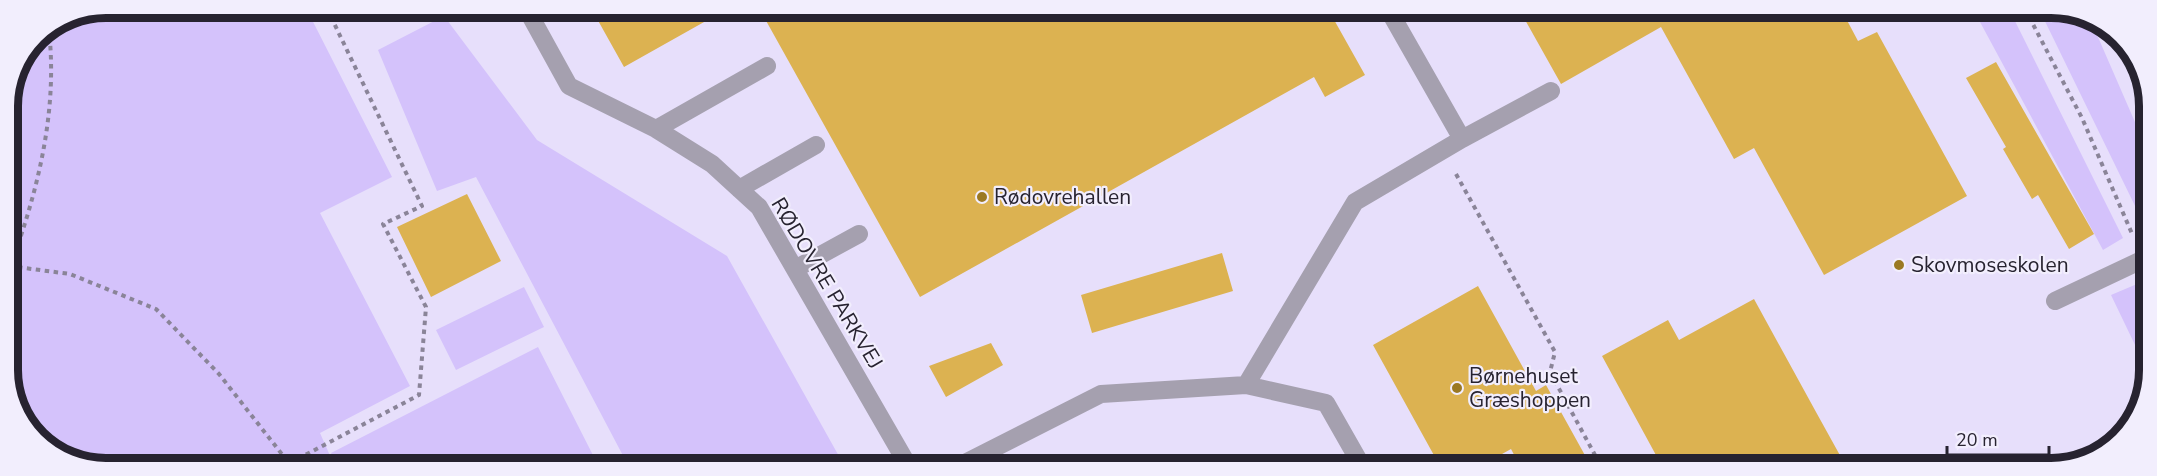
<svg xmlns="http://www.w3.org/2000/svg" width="2157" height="476" font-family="'Nunito Sans',sans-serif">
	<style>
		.green { fill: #d4c2fb }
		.building { fill: #dcb251 }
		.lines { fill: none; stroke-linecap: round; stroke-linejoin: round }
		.path { stroke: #8a8498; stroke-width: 4; stroke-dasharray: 4.5 4.5; stroke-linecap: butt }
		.minor { stroke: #a5a0af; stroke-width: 18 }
		.poi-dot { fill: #9b7923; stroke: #f2eefd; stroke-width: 2 }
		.labels { text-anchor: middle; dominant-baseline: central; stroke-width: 4.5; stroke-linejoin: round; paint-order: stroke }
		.poi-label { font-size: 21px; fill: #272330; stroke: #f2eefd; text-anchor: start }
		.street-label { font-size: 21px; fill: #272330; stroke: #f2eefd }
		.rim { fill: none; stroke: #272330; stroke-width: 8 }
	</style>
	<rect width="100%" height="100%" fill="#e7dffb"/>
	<path class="green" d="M 106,8 L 306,8 L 392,177 L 320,213 L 410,386 L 320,433 L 335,467 L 87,467 L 37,440 L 9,390 L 8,100 L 37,36 Z
		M 1973,9 L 2009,9 L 2123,238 L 2103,250 Z
		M 2039,9 L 2070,9 L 2091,21 L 2148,152 L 2148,205 L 2137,210 Z
		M 444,16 L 537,140 L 727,256 L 845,467 L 629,467 L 476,177 L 437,191 L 378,50 Z
		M 2137,284 L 2148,309 L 2148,372 L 2111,295 Z
		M 524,287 L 544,327 L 456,370 L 436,330 Z
		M 538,347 L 599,467 L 338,467 L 331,453 Z"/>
	<path class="building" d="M 591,8 L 729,8 L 624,67 Z
		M 759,8 L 1328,9 L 1365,75 L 1325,97 L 1314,77 L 920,297 Z
		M 1519,9 L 1841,9 L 1858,41 L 1877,32 L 1967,196 L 1824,275 L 1754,148 L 1734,159 L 1661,27 L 1561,84 Z
		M 1996,62 L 2094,234 L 2069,249 L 2038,195 L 2032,199 L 2003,149 L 2006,147 L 1966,78 Z
		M 467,194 L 501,261 L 431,297 L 397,227 Z
		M 1222,253 L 1233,291 L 1092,333 L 1081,295 Z
		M 1478,286 L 1536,391 L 1546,385 L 1592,468 L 1521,468 L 1511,449 L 1477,468 L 1441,468 L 1373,345 Z
		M 1754,299 L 1816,412 L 1847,468 L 1663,468 L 1602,356 L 1668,320 L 1679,340 Z
		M 991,343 L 1003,365 L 946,397 L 929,366 Z"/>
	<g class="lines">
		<path class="path" d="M 2025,9 L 2082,118 L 2133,236
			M 1456,174 L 1555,352 L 1550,372 L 1602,468
			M 9,266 L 70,274 L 156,309 L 219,374 L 292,467
			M 9,270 C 37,194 58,113 49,31
			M 290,463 L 419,395 L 426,307 L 383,224 L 422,206 L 332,19 L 354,8"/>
		<path class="minor" d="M 526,8 L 569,86 L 656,129 L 712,164 L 759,207 L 909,467
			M 656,129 L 767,66
			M 1462,139 L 1551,91
			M 739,189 L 816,145
			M 795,269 L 859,234
			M 2055,301 L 2148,257
			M 1246,385 L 1355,202 L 1462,139 L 1388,9
			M 957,467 L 1101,394 L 1246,385 L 1326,403 L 1363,468"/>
	</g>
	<g class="poi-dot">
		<circle cx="982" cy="197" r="6"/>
		<circle cx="1899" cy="265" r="6"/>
		<circle cx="1457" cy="388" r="6"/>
	</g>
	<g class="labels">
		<g class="poi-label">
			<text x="994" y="197">Rødovrehallen</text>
			<text x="1911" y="265">Skovmoseskolen</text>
			<text x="1469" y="376">Børnehuset<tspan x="1469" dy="24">Græshoppen</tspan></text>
		</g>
		<g class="street-label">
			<text transform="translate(827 283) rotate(59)">RØDOVRE PARKVEJ</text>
		</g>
	</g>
	<path d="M0 0H2157V476H0ZM106 18H2051A88 88 0 0 1 2139 106V370A88 88 0 0 1 2051 458H106A88 88 0 0 1 18 370V106A88 88 0 0 1 106 18Z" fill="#f2eefd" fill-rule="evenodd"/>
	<path class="rim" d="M106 18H2051A88 88 0 0 1 2139 106V370A88 88 0 0 1 2051 458H106A88 88 0 0 1 18 370V106A88 88 0 0 1 106 18Z"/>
	<path d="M1947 446v9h102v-9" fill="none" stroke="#272330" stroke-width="3"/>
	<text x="1956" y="446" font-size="18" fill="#272330" stroke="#f2eefd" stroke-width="4.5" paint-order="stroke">20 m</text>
</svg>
